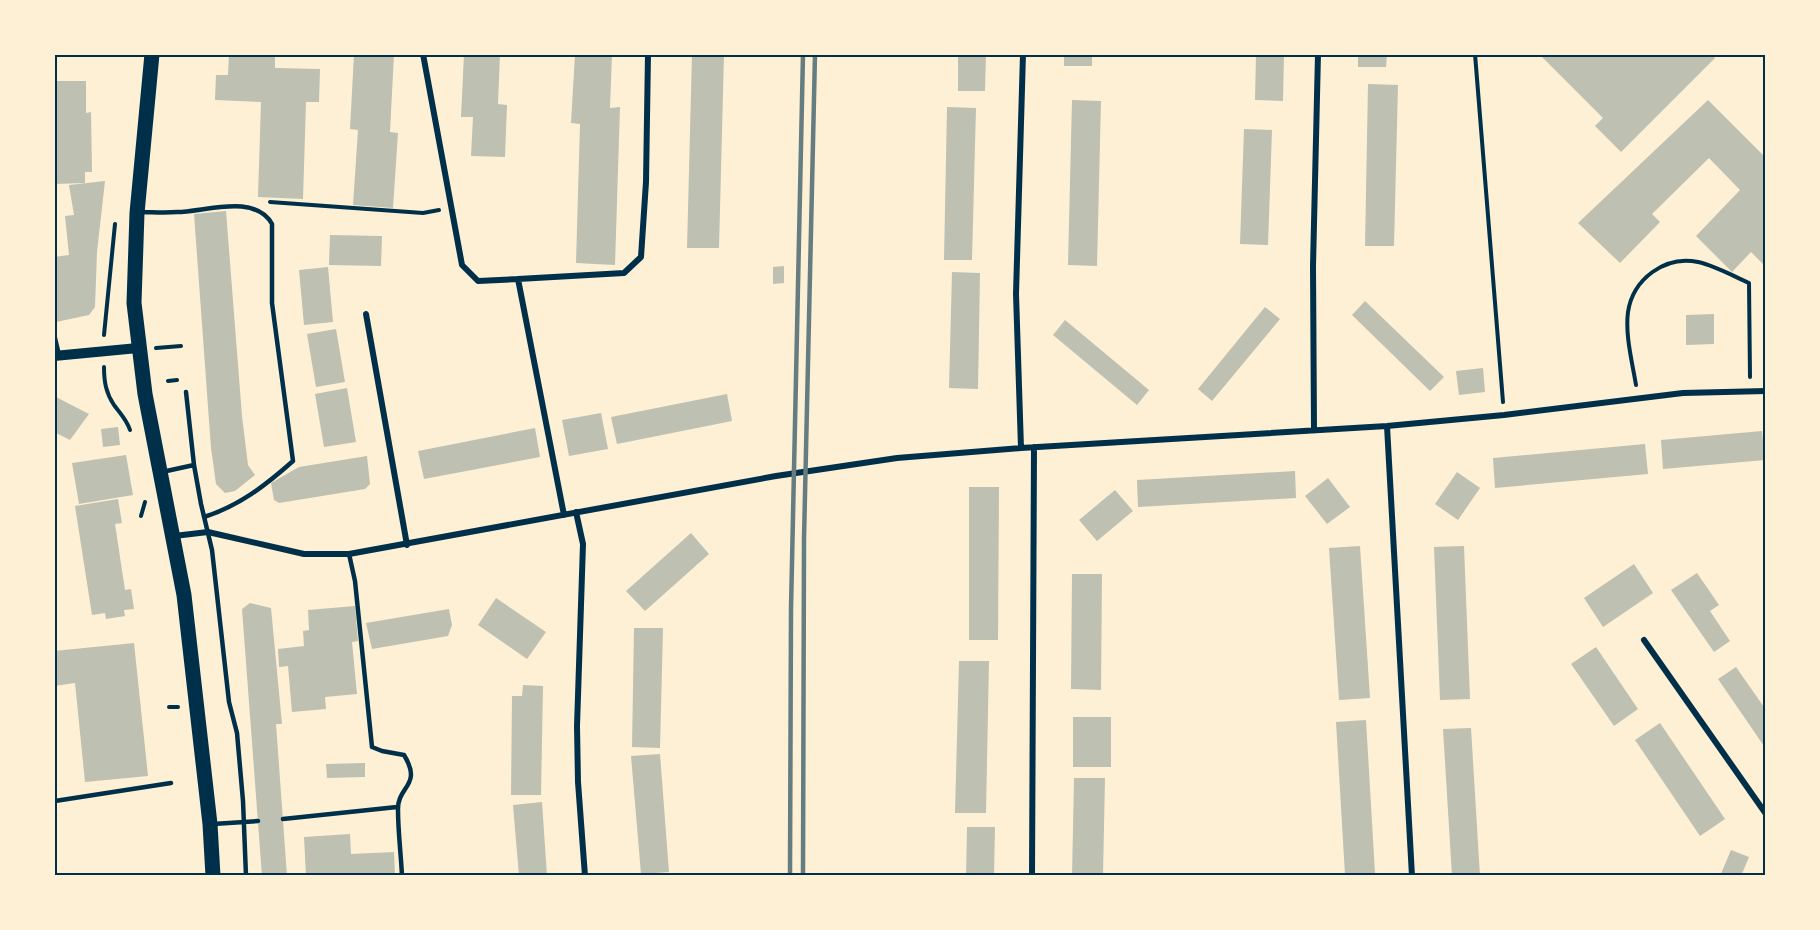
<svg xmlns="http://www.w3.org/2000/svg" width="1820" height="930" font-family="'Varela Round',sans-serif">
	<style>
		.building { fill: #bec0b2 }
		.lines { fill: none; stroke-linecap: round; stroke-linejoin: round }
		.path { stroke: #003049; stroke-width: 4 }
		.service { stroke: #003049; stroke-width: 4.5 }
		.minor { stroke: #003049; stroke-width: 6 }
		.tertiary { stroke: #003049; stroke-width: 10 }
		.primary { stroke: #003049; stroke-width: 15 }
		.rail { stroke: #657d81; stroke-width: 4.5 }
		.neatline { fill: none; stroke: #003049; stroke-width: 2 }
	</style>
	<rect width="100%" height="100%" fill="#fdf0d5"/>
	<path class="building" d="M 229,54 L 275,54 L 275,68 L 320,69 L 319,102 L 306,102 L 303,199 L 258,197 L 261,102 L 215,100 L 216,75 L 228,75 Z
		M 354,54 L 394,54 L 390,132 L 398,133 L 393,208 L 353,205 L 358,130 L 350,129 Z
		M 464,54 L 500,54 L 498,104 L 507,105 L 505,157 L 471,156 L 473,117 L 461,117 Z
		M 575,54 L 612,54 L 610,108 L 620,107 L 615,265 L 576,263 L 580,124 L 571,123 Z
		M 692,54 L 724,54 L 719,248 L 687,248 Z
		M 958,54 L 986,54 L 985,91 L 958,91 Z
		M 1064,54 L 1092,54 L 1092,66 L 1064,66 Z
		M 1256,54 L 1284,54 L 1283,101 L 1255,100 Z
		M 1358,54 L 1387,54 L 1386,67 L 1358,67 Z
		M 1539,54 L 1711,54 L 1715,58 L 1621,152 L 1595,126 L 1603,118 Z
		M 54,81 L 86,81 L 86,113 L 91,112 L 92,172 L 85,172 L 85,183 L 54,184 Z
		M 1368,84 L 1398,85 L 1394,246 L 1365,246 Z
		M 1072,100 L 1101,101 L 1097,266 L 1068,265 Z
		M 1708,100 L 1766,158 L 1766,267 L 1751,252 L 1732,272 L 1696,236 L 1740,190 L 1709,158 L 1652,214 L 1660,222 L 1620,263 L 1578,223 Z
		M 947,107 L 976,108 L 972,260 L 944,260 Z
		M 1244,129 L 1272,130 L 1268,245 L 1240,244 Z
		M 105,181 L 97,252 L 95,307 L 89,315 L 56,322 L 54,317 L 54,273 L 56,273 L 54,257 L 69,255 L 65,216 L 74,215 L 69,185 Z
		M 226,211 L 242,416 L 248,465 L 255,475 L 235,491 L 225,493 L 216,484 L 211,448 L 194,214 Z
		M 330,235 L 382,236 L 381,266 L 329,265 Z
		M 784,266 L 784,283 L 773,284 L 773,267 Z
		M 328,267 L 333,322 L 304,325 L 299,270 Z
		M 952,272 L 980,273 L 978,389 L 949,388 Z
		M 1365,301 L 1444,377 L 1430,391 L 1352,315 Z
		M 1265,307 L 1280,319 L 1212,401 L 1198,389 Z
		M 1714,314 L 1714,344 L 1686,345 L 1686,315 Z
		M 1065,320 L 1149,390 L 1137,405 L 1053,335 Z
		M 336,329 L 345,382 L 316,387 L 307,334 Z
		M 1483,368 L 1485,392 L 1459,395 L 1456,371 Z
		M 347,388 L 356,442 L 324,447 L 315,394 Z
		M 727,394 L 732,421 L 617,444 L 611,417 Z
		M 54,396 L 89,414 L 70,440 L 54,432 Z
		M 601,413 L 608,449 L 569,456 L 562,420 Z
		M 118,427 L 120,445 L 103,447 L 101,429 Z
		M 535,428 L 540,457 L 424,479 L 418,451 Z
		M 1762,431 L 1765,460 L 1663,469 L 1661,440 Z
		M 1645,444 L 1648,474 L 1495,488 L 1493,458 Z
		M 126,455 L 133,495 L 79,504 L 72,463 Z
		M 367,456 L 370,484 L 365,489 L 279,503 L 274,500 L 271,483 L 299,467 Z
		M 1295,471 L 1296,498 L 1138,507 L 1137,480 Z
		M 1457,472 L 1480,488 L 1458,520 L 1435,504 Z
		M 1328,478 L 1350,507 L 1327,524 L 1305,496 Z
		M 969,487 L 999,487 L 998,640 L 969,640 Z
		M 1115,490 L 1133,511 L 1097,541 L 1079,520 Z
		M 118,499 L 122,523 L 115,524 L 125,590 L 131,589 L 134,609 L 124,610 L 125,616 L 106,619 L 105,613 L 92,615 L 75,506 Z
		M 691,533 L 709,554 L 645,611 L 626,591 Z
		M 1360,546 L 1370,698 L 1339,700 L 1329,548 Z
		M 1464,546 L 1470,699 L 1440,700 L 1434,547 Z
		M 1634,564 L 1653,593 L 1603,627 L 1584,598 Z
		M 1697,573 L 1719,605 L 1710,611 L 1730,641 L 1714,652 L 1671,590 Z
		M 1072,574 L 1102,574 L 1101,690 L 1071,689 Z
		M 496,598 L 546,632 L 527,659 L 478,625 Z
		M 250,603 L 271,608 L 282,724 L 276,724 L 287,876 L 262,876 L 242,609 Z
		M 355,606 L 358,641 L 352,642 L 357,694 L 325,697 L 326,709 L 292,712 L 288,666 L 279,667 L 278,649 L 304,646 L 303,631 L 309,630 L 308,610 Z
		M 449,609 L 452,625 L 448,636 L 372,649 L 366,623 Z
		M 634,628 L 663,628 L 660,748 L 632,747 Z
		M 134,643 L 148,776 L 85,782 L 75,683 L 54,686 L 54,651 Z
		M 1596,647 L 1638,709 L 1614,726 L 1571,664 Z
		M 959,661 L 989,661 L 986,813 L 955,813 Z
		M 1736,667 L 1766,710 L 1766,749 L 1718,679 Z
		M 523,685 L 543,686 L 541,795 L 511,795 L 512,696 L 522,696 Z
		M 1073,717 L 1111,717 L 1111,767 L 1073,767 Z
		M 1366,720 L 1375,873 L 1345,875 L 1336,722 Z
		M 1660,723 L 1725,819 L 1700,836 L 1635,740 Z
		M 1471,728 L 1480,876 L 1452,876 L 1443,729 Z
		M 660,754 L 669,872 L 641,874 L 631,756 Z
		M 365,763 L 365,777 L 327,778 L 326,764 Z
		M 1074,778 L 1105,778 L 1103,876 L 1072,876 Z
		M 542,802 L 547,876 L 519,876 L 513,805 Z
		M 967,827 L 995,827 L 994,876 L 966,876 Z
		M 350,834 L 351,854 L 394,852 L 395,876 L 306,876 L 304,837 Z
		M 1731,850 L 1749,857 L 1741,876 L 1720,876 Z"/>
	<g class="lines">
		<path class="path" d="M 1475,54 L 1503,402
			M 270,202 L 423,213 L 439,210
			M 104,335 L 115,224
			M 156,348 L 181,346
			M 104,367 C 104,382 106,393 114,405 C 120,413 127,420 130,430
			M 168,381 L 177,380
			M 1636,385 C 1632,361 1625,335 1628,312 C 1633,279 1665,255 1698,262 C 1716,266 1733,276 1749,283 L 1750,377
			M 141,516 L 145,502
			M 169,707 L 178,707"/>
		<path class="service" d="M 139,212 C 152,212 164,213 177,212 C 204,212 255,193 272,224 L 272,303 L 293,461 C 266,485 239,506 204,517
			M 54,334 L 59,355
			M 186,392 L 194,465 L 201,504 L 212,550 L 229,702 L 237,733 L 243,801 L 246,876
			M 162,472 L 194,465
			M 349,554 L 355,581 L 372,747 L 382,751 L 404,755 C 423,786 397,786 398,810 C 398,832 401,854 402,876
			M 55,801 L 171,783
			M 283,819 L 397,807
			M 213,824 L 258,821"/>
		<path class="minor" d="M 423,54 L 462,265 L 478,281 L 518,279
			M 366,314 L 407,545
			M 1387,426 L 1412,876
			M 1314,430 L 1313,266 L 1318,54
			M 1021,448 L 1016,294 L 1023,54
			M 576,512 L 583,544 L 577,726 L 578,782 L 585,876
			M 564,515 L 518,279 L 624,273 L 641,257 L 646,182 L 648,54
			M 174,536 L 208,532 L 304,554 L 349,554 L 776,476 L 897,458 L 1021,448 L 1387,426 L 1504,415 L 1683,393 L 1766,391
			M 1644,640 L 1766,814
			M 1032,876 L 1034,447"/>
		<path class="tertiary" d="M 54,356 L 138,348"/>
		<path class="primary" d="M 152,54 L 137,213 L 134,303 L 145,394 L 184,595 L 210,824 L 213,876"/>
		<path class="rail" d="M 790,876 L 791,609 L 803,54
			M 803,876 L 804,539 L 815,54"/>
	</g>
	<rect width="1820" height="930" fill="none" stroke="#fdf0d5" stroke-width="111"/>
	<rect x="56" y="56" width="1708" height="818" class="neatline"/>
</svg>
